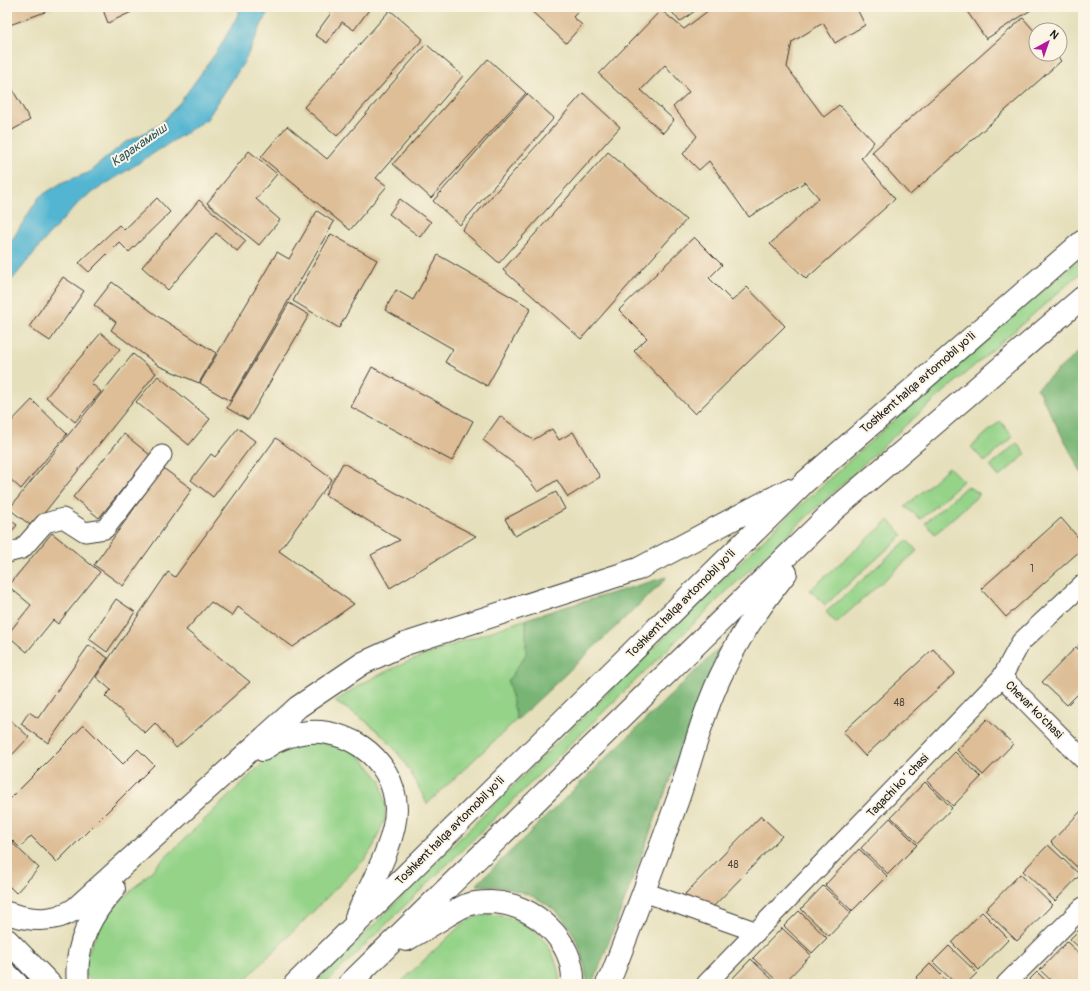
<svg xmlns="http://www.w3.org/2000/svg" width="1090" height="991" font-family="Pangolin,sans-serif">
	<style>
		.green { fill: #95d389; stroke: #587852 }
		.forest { fill: #78b575; stroke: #4a6848 }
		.water { fill: #53b5d1; stroke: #386876 }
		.building { fill: #ddbe97 }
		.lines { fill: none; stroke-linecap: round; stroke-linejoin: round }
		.street-casing { stroke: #3a3934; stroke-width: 21 }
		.secondary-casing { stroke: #3a3934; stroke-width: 24 }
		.highway-casing { stroke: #3a3934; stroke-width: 24 }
		.street { stroke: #fff; stroke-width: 19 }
		.secondary { stroke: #fff; stroke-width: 22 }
		.highway { stroke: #fff; stroke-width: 22 }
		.labels { text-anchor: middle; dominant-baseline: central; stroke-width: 4; stroke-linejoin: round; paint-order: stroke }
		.number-label { font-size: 10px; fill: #4c443b }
		.street-label { font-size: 12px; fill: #1c1c1c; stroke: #fcf5e5 }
		.water-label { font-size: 13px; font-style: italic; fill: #325964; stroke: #fcf5e5 }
	</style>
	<rect width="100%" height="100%" fill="#fcf5e5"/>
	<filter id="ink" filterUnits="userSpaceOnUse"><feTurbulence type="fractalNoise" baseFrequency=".025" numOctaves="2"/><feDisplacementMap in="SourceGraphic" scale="8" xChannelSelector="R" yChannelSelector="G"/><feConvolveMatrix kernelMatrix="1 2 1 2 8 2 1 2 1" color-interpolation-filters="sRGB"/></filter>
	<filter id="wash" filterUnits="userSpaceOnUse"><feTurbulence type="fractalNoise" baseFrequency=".012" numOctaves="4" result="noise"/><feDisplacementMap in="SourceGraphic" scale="16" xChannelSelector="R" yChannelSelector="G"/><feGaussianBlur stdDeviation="0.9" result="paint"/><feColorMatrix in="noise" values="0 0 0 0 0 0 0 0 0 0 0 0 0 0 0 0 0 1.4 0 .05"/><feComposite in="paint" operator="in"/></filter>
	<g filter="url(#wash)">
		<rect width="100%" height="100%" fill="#e5dfbb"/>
		<path class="green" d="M 1083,256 L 1083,271 L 906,425 L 727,591 L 325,984 L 315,984 L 444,854 L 772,531 L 943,376 Z
			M 1000,421 L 1013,437 L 985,462 L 971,447 Z
			M 1017,443 L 1026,454 L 999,477 L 990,466 Z
			M 949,467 L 963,481 L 921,519 L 905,507 Z
			M 967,486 L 980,494 L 935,534 L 925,523 Z
			M 889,520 L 903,535 L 825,605 L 810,590 Z
			M 907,540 L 917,551 L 836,623 L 826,612 Z
			M 664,581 L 427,804 C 403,754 385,729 335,702 C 343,696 351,690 360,685 C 397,664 438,650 478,636 C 539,614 601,595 664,581 Z
			M 316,741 L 355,750 L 381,781 L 386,807 L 384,821 L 373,847 L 366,858 L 241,984 L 94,984 L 85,975 L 85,959 L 104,917 L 266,760 C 282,749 298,745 316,741 Z
			M 490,914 C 530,918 557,942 560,984 L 399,984 L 459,927 C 469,919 477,915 490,914 Z"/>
		<path class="forest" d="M 1083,348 L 1083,473 L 1082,474 L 1037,388 Z
			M 666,577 L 664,581 L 517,720 L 508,681 L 526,654 L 526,619 Z
			M 720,647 L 593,984 L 587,984 C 581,916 541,887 476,885 Z"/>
		<path class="water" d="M 240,7 L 270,7 L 244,62 L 207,119 L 81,200 L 47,237 L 7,286 L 7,248 L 39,197 L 63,182 L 88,173 L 123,144 L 160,125 L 181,101 L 218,50 L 237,17 Z"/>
		<g id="blocks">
			<path class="building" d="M 7,7 L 44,7 L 45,12 L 7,26 Z
				M 47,7 L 57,7 L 49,10 Z
				M 102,7 L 142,7 L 108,23 Z
				M 323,7 L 371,7 L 354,30 L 342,22 L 327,43 L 315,35 L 331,13 Z
				M 527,7 L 582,7 L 573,17 L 582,25 L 566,43 Z
				M 668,7 L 700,7 L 680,22 Z
				M 713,7 L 856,7 L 865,25 L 835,43 L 823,23 L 792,42 L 787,67 L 824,117 L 839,105 L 874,142 L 861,158 L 895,199 L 806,279 L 770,244 L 819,198 L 805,182 L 749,217 L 709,161 L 699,170 L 683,154 L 697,136 L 673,107 L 689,92 L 665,65 L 641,90 L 674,120 L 663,133 L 599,74 L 661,10 L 684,29 Z
				M 964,7 L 1033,7 L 1034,8 L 986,39 Z
				M 390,10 L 423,39 L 337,136 L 304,107 Z
				M 1023,18 L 1036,33 L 1036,54 L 1055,54 L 1061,61 L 910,195 L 872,152 Z
				M 426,44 L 463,76 L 376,178 L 387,186 L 350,230 L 261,157 L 287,126 L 327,159 Z
				M 488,59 L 526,93 L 431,198 L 393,164 Z
				M 7,80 L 30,120 L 7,133 Z
				M 583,93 L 620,127 L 499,263 L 462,230 Z
				M 527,94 L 554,118 L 460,225 L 433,201 Z
				M 249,151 L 277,174 L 256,199 L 280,220 L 259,245 L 207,203 Z
				M 608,152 L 686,220 L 581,339 L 503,270 Z
				M 157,198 L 170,212 L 129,252 L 119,242 L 89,272 L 79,263 L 119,225 L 124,230 Z
				M 400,199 L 431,222 L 420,237 L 389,214 Z
				M 199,200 L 246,241 L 237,251 L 216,233 L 168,290 L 142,267 Z
				M 317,211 L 334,222 L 230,401 L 200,383 L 277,252 L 289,259 Z
				M 331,234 L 377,260 L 339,328 L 293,301 Z
				M 694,237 L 722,265 L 709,278 L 732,301 L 747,287 L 785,326 L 695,414 L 634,351 L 647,338 L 619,310 Z
				M 438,255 L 531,308 L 487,386 L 445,362 L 453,349 L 385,310 L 396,290 L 413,300 Z
				M 63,277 L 84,291 L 50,341 L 29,327 Z
				M 112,282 L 159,317 L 216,353 L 199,383 L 159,366 L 111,330 L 116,322 L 94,305 Z
				M 289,303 L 309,315 L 248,420 L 227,408 Z
				M 101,333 L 120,349 L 91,383 L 101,392 L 75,422 L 46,397 Z
				M 133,354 L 156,373 L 33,527 L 9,509 Z
				M 372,367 L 473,421 L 452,461 L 351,407 Z
				M 158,376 L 210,419 L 189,445 L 136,402 Z
				M 32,400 L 67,434 L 21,489 L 7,476 L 7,426 Z
				M 500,416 L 533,440 L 552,429 L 559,440 L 573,432 L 600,477 L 568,497 L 557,480 L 538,492 L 521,469 L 483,440 Z
				M 238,428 L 255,441 L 213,497 L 191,480 L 211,454 L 215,457 Z
				M 124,434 L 150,455 L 99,518 L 73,497 Z
				M 276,438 L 332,479 L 279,551 L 354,604 L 293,647 L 238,607 L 232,616 L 211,602 L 186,630 L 250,682 L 176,748 L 155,723 L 145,733 L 105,696 L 111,690 L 96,677 L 168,572 L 175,577 Z
				M 343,463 L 439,517 L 476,536 L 390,588 L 371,555 L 400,540 L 325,495 Z
				M 163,468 L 192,489 L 123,586 L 94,565 Z
				M 556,492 L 565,509 L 515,536 L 505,519 Z
				M 7,517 L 17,525 L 7,537 Z
				M 1061,518 L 1083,543 L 1083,548 L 1006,617 L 981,589 Z
				M 52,533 L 100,572 L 58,624 L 53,620 L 27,652 L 7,635 L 31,605 L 8,586 Z
				M 116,599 L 135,612 L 107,652 L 89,639 Z
				M 1083,640 L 1083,651 L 1078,646 Z
				M 89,645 L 108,658 L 48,743 L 21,724 L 29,712 L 38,718 Z
				M 1076,647 L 1083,654 L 1083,689 L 1067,705 L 1042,682 Z
				M 933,649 L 955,673 L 865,756 L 843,732 Z
				M 7,717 L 29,737 L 12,755 L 7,750 Z
				M 987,719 L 1013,744 L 983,775 L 957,750 Z
				M 84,725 L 123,764 L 138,749 L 154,765 L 57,862 L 31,836 L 20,848 L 7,835 L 7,802 Z
				M 955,752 L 981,777 L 953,806 L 927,781 Z
				M 925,782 L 952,808 L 918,843 L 891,817 Z
				M 1083,809 L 1083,873 L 1051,842 Z
				M 761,816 L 782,836 L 706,914 L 685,894 Z
				M 890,818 L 917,845 L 888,874 L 861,848 Z
				M 7,838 L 39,868 L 16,893 L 7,884 Z
				M 1048,845 L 1080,875 L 1055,901 L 1023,871 Z
				M 859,849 L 887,876 L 852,911 L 825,885 Z
				M 1020,874 L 1052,905 L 1017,941 L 985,910 Z
				M 823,886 L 851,913 L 829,936 L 801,909 Z
				M 799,911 L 827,938 L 812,953 L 784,926 Z
				M 982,912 L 1009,939 L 979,970 L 952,943 Z
				M 1083,926 L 1083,951 L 1070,939 Z
				M 782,928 L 811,955 L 783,984 L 780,984 L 753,958 Z
				M 1067,942 L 1083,957 L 1083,984 L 1055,984 L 1040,970 Z
				M 949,946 L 977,973 L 966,984 L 956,984 L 933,962 Z
				M 751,959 L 777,984 L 734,984 L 730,981 Z
				M 930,964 L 950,984 L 922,984 L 916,978 Z
				M 1037,972 L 1049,984 L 1025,984 Z"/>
		</g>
	</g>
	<g filter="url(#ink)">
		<use href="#blocks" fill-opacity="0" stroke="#3a3934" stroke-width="1"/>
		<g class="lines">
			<g class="street-casing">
				<path id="street" d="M 7,553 L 22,549 L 45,523 L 63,518 L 85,532 L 105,529 L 162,455
					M 1002,677 L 1083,759
					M 644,892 L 757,932
					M 706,984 L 1002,677 L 1021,642 L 1083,584
					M 1006,984 L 1083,907"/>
			</g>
			<g class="secondary-casing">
				<path id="secondary" d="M 7,940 L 50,984
					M 7,974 L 17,984"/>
			</g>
			<g class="highway-casing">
				<path id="highway" d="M 263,750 C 271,743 280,739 290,736 C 339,719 395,756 396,809 C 396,842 370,886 356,917
					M 7,913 C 31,921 54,923 75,909 L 298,707 L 363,663 L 405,644 L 638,569 L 788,490
					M 406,940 C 420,932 434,924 448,915 C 454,912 460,907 467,905 C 474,902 483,902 491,902 C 533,903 575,940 573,984
					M 78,984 C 74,947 89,916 114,889
					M 295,984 L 805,482 L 1083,241
					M 349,984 L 834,510 L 1083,297
					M 607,984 L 613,972 C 635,915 657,857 678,799 C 693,755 704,708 725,667 C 741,633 763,602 786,573"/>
			</g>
			<use href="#street" class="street"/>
			<use href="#secondary" class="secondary"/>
			<use href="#highway" class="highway"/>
		</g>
	</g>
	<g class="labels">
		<g class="number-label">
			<text x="1032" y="569">1</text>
			<text x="899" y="703">48</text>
			<text x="733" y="865">48</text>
		</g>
		<g class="street-label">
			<text transform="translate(918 383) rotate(-41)">Toshkent halqa avtomobil yo'li</text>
			<text transform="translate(681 604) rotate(-45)">Toshkent halqa avtomobil yo'li</text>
			<text transform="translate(1034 710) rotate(45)">Chevar ko'chasi</text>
			<text transform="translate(898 786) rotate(-46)">Taqachi koʻchasi</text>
			<text transform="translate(450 831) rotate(-45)">Toshkent halqa avtomobil yo'li</text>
		</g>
		<g class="water-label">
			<text transform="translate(139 145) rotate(-35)">Каракамыш</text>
		</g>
	</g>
	<rect width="1090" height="991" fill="none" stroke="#fcf5e5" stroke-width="24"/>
	<g transform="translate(1048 42) rotate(40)"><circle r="19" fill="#fcf5e5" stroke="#a29e95"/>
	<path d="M0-3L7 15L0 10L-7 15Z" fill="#b5179e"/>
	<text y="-6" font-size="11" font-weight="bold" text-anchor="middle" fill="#1c1c1c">N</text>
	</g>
</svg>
